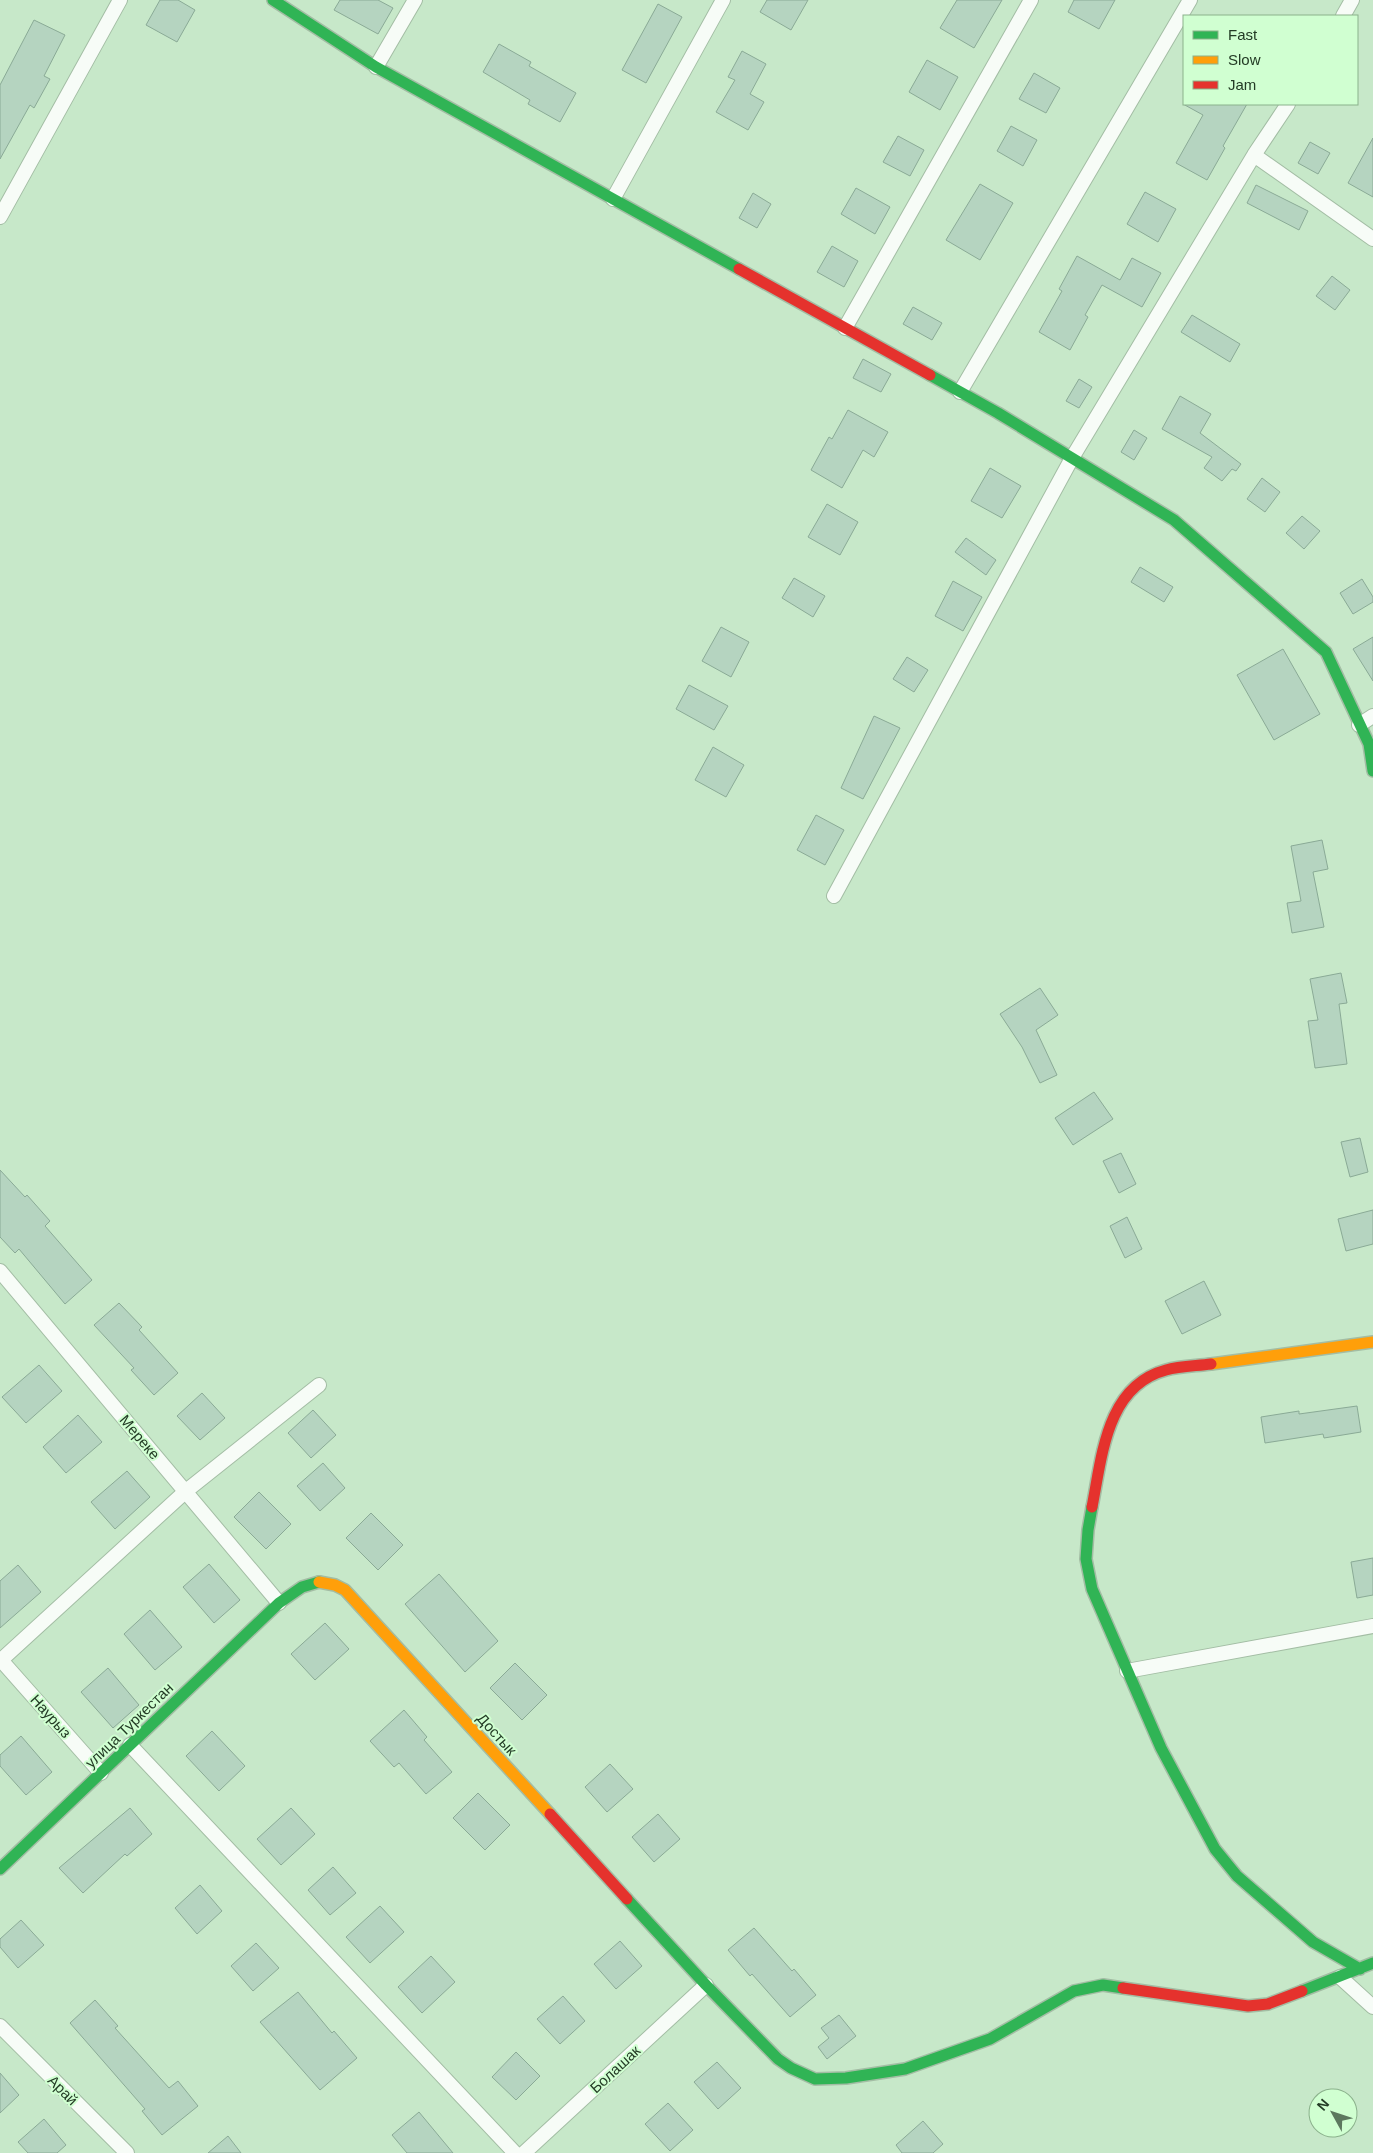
<svg xmlns="http://www.w3.org/2000/svg" width="1373" height="2153" font-family="Arial,sans-serif">
	<style>
		.building { fill: #b5d4c0; stroke: #8aaa96 }
		.lines { fill: none; stroke-linecap: round; stroke-linejoin: round }
		.street-casing { stroke: #a3bda4; stroke-width: 16 }
		.fast-casing { stroke: #a3bda4; stroke-width: 14 }
		.slow-casing { stroke: #a3bda4; stroke-width: 14 }
		.jam-casing { stroke: #a3bda4; stroke-width: 14 }
		.street { stroke: #f7fcf7; stroke-width: 14 }
		.fast { stroke: #30b455; stroke-width: 11 }
		.slow { stroke: #ff9f0a; stroke-width: 11 }
		.jam { stroke: #e5322d; stroke-width: 11 }
		.labels { text-anchor: middle; dominant-baseline: central; stroke-width: 4; stroke-linejoin: round; paint-order: stroke }
		.street-label { font-size: 15px; fill: #233b25; stroke: #d0ffd1 }
	</style>
	<rect width="100%" height="100%" fill="#c7e8c9"/>
	<path class="building" d="M 160,0 L 178,0 L 195,10 L 177,42 L 146,25 Z
		M 340,0 L 378,0 L 393,8 L 378,34 L 334,10 Z
		M 767,0 L 808,0 L 791,30 L 760,12 Z
		M 957,0 L 1002,0 L 974,48 L 940,28 Z
		M 1074,0 L 1115,0 L 1099,29 L 1068,12 Z
		M 658,4 L 682,17 L 646,83 L 622,70 Z
		M 34,20 L 65,35 L 44,76 L 50,79 L 34,108 L 30,105 L 0,159 L 0,85 Z
		M 499,44 L 531,62 L 529,66 L 576,93 L 560,122 L 528,104 L 530,100 L 483,72 Z
		M 742,51 L 766,64 L 750,94 L 764,102 L 748,130 L 716,112 L 735,80 L 728,77 Z
		M 927,60 L 958,77 L 940,110 L 909,92 Z
		M 1034,73 L 1060,88 L 1046,113 L 1019,99 Z
		M 1183,104 L 1247,104 L 1223,146 L 1225,148 L 1207,180 L 1176,163 L 1203,115 Z
		M 1011,126 L 1037,140 L 1023,166 L 997,151 Z
		M 898,136 L 924,150 L 910,176 L 883,162 Z
		M 1373,138 L 1373,197 L 1348,183 Z
		M 1310,142 L 1330,153 L 1318,174 L 1298,163 Z
		M 980,184 L 1013,203 L 980,260 L 946,240 Z
		M 1256,185 L 1308,211 L 1299,230 L 1247,203 Z
		M 856,188 L 890,207 L 875,234 L 841,214 Z
		M 1145,192 L 1176,209 L 1158,242 L 1127,224 Z
		M 753,193 L 771,204 L 757,228 L 739,218 Z
		M 832,246 L 858,261 L 844,287 L 817,272 Z
		M 1077,256 L 1120,280 L 1132,258 L 1161,273 L 1142,307 L 1102,285 L 1085,315 L 1088,317 L 1070,350 L 1039,332 L 1062,291 L 1059,289 Z
		M 1332,276 L 1350,290 L 1335,310 L 1316,296 Z
		M 913,307 L 942,323 L 932,340 L 903,324 Z
		M 1192,315 L 1240,344 L 1230,362 L 1181,332 Z
		M 863,359 L 891,374 L 881,392 L 853,378 Z
		M 1079,379 L 1092,387 L 1079,408 L 1066,401 Z
		M 1180,396 L 1211,414 L 1200,433 L 1241,464 L 1236,471 L 1232,469 L 1222,481 L 1204,468 L 1212,457 L 1162,429 Z
		M 848,410 L 888,432 L 874,457 L 863,450 L 842,488 L 811,470 L 829,437 L 832,439 Z
		M 1134,430 L 1147,438 L 1134,460 L 1121,452 Z
		M 990,468 L 1021,486 L 1002,518 L 971,501 Z
		M 1262,478 L 1280,492 L 1265,512 L 1247,499 Z
		M 827,504 L 858,522 L 840,555 L 808,537 Z
		M 1302,516 L 1320,531 L 1304,549 L 1286,533 Z
		M 966,538 L 996,560 L 986,575 L 955,552 Z
		M 1140,567 L 1173,587 L 1164,602 L 1131,582 Z
		M 794,578 L 825,596 L 813,617 L 782,598 Z
		M 1362,579 L 1373,597 L 1373,602 L 1353,614 L 1340,593 Z
		M 953,581 L 982,597 L 963,631 L 935,616 Z
		M 721,627 L 749,642 L 731,677 L 702,661 Z
		M 1373,637 L 1373,681 L 1353,649 Z
		M 1283,649 L 1320,714 L 1274,740 L 1237,675 Z
		M 907,657 L 928,670 L 914,692 L 893,679 Z
		M 689,685 L 728,706 L 714,730 L 676,709 Z
		M 874,716 L 900,728 L 863,799 L 841,788 Z
		M 713,747 L 744,765 L 726,797 L 695,780 Z
		M 816,815 L 844,830 L 825,865 L 797,850 Z
		M 1322,840 L 1328,869 L 1313,872 L 1324,927 L 1292,933 L 1287,903 L 1301,901 L 1291,846 Z
		M 1341,973 L 1347,1003 L 1339,1004 L 1347,1064 L 1315,1068 L 1308,1021 L 1318,1020 L 1310,979 Z
		M 1040,988 L 1058,1015 L 1036,1030 L 1057,1075 L 1040,1083 L 1022,1047 L 1000,1014 Z
		M 1094,1092 L 1113,1119 L 1073,1145 L 1055,1118 Z
		M 1360,1138 L 1368,1172 L 1350,1177 L 1341,1142 Z
		M 1121,1153 L 1136,1184 L 1119,1193 L 1103,1161 Z
		M 0,1170 L 25,1197 L 27,1195 L 50,1221 L 45,1226 L 92,1280 L 65,1304 L 19,1249 L 15,1253 L 0,1237 Z
		M 1373,1210 L 1373,1244 L 1346,1251 L 1338,1219 Z
		M 1127,1217 L 1142,1249 L 1125,1258 L 1110,1226 Z
		M 1204,1281 L 1221,1315 L 1182,1334 L 1165,1301 Z
		M 119,1303 L 142,1327 L 139,1330 L 178,1373 L 154,1395 L 131,1370 L 134,1368 L 94,1325 Z
		M 39,1365 L 62,1391 L 26,1423 L 2,1397 Z
		M 202,1393 L 225,1418 L 200,1440 L 177,1416 Z
		M 1357,1406 L 1361,1432 L 1324,1438 L 1323,1434 L 1265,1443 L 1261,1417 L 1299,1411 L 1299,1414 Z
		M 313,1410 L 336,1435 L 311,1458 L 288,1433 Z
		M 78,1415 L 102,1442 L 66,1473 L 43,1447 Z
		M 323,1463 L 345,1488 L 320,1511 L 297,1486 Z
		M 127,1471 L 150,1497 L 115,1529 L 91,1502 Z
		M 259,1492 L 291,1524 L 266,1549 L 234,1517 Z
		M 371,1513 L 403,1545 L 378,1570 L 346,1538 Z
		M 1373,1558 L 1373,1595 L 1357,1598 L 1351,1562 Z
		M 209,1564 L 240,1600 L 214,1623 L 183,1587 Z
		M 18,1565 L 41,1592 L 0,1628 L 0,1581 Z
		M 439,1574 L 498,1641 L 465,1672 L 405,1604 Z
		M 150,1610 L 182,1647 L 155,1670 L 124,1634 Z
		M 325,1623 L 349,1649 L 315,1680 L 291,1654 Z
		M 515,1663 L 547,1695 L 522,1720 L 490,1688 Z
		M 108,1668 L 139,1705 L 113,1728 L 81,1692 Z
		M 404,1710 L 427,1737 L 424,1740 L 452,1772 L 426,1794 L 399,1763 L 394,1767 L 370,1741 Z
		M 212,1731 L 245,1766 L 219,1791 L 186,1756 Z
		M 21,1736 L 52,1772 L 26,1795 L 0,1766 L 0,1755 Z
		M 610,1764 L 633,1789 L 607,1812 L 585,1787 Z
		M 478,1793 L 510,1825 L 485,1850 L 453,1818 Z
		M 130,1808 L 152,1834 L 127,1856 L 125,1854 L 83,1893 L 59,1868 Z
		M 291,1808 L 315,1834 L 281,1865 L 257,1839 Z
		M 658,1814 L 680,1839 L 654,1862 L 632,1837 Z
		M 333,1867 L 356,1893 L 330,1915 L 308,1890 Z
		M 200,1885 L 222,1911 L 197,1934 L 175,1908 Z
		M 380,1906 L 404,1932 L 370,1963 L 346,1937 Z
		M 21,1920 L 44,1945 L 18,1968 L 0,1947 L 0,1939 Z
		M 754,1928 L 792,1971 L 794,1969 L 816,1995 L 790,2017 L 752,1974 L 750,1976 L 728,1950 Z
		M 620,1941 L 642,1966 L 616,1989 L 594,1964 Z
		M 256,1943 L 279,1968 L 253,1991 L 231,1966 Z
		M 431,1956 L 455,1982 L 422,2013 L 398,1987 Z
		M 298,1992 L 332,2033 L 334,2031 L 357,2058 L 320,2090 L 260,2022 Z
		M 563,1996 L 585,2021 L 560,2044 L 537,2019 Z
		M 95,2000 L 118,2026 L 115,2028 L 169,2088 L 178,2081 L 198,2106 L 162,2135 L 142,2111 L 145,2109 L 70,2023 Z
		M 839,2015 L 856,2036 L 827,2059 L 818,2047 L 829,2038 L 821,2028 Z
		M 516,2052 L 540,2076 L 516,2100 L 492,2077 Z
		M 717,2062 L 741,2088 L 718,2109 L 694,2082 Z
		M 0,2073 L 19,2095 L 0,2113 Z
		M 668,2103 L 693,2130 L 670,2151 L 645,2124 Z
		M 419,2112 L 453,2153 L 407,2153 L 392,2135 Z
		M 44,2119 L 66,2145 L 57,2153 L 28,2153 L 18,2142 Z
		M 923,2121 L 943,2144 L 933,2153 L 902,2153 L 896,2145 Z
		M 228,2136 L 241,2153 L 208,2153 Z"/>
	<g class="lines">
		<g class="street-casing">
			<path id="street" d="M 1343,16 L 1352,0
				M 376,67 L 415,0
				M 1254,155 L 1373,239
				M 613,199 L 723,0
				M 0,217 L 120,0
				M 845,328 L 1031,0
				M 960,392 L 1190,0
				M 1359,725 L 1373,716
				M 834,896 L 1072,458 L 1254,155 L 1288,104
				M 0,1271 L 279,1603
				M 0,1659 L 101,1773
				M 0,1661 L 186,1491 L 319,1385
				M 1127,1671 L 1373,1626
				M 130,1745 L 515,2153
				M 1340,1977 L 1373,2007
				M 0,2026 L 127,2153
				M 524,2153 L 706,1985"/>
		</g>
		<g class="fast-casing">
			<path id="fast" d="M 273,0 L 376,67 L 739,269
				M 930,375 L 998,413 L 1174,520 L 1326,652 L 1369,744 L 1373,771
				M 1092,1507 L 1088,1530 L 1086,1559 L 1092,1589 L 1161,1748 L 1215,1849 L 1237,1876 L 1313,1942 L 1360,1969
				M 0,1869 L 279,1603 L 302,1587 L 319,1582
				M 627,1899 L 706,1985 L 778,2059 L 791,2068 L 815,2079 L 846,2078 L 905,2069 L 990,2039 L 1074,1991 L 1103,1985 L 1123,1988
				M 1302,1991 L 1373,1963"/>
		</g>
		<g class="slow-casing">
			<path id="slow" d="M 1211,1364 L 1373,1342
				M 319,1582 L 335,1585 L 345,1590 L 550,1814"/>
		</g>
		<g class="jam-casing">
			<path id="jam" d="M 739,269 L 930,375
				M 1092,1507 C 1102,1457 1106,1386 1166,1370 C 1180,1366 1196,1366 1211,1364
				M 550,1814 L 627,1899
				M 1123,1988 L 1248,2006 L 1268,2004 L 1302,1991"/>
		</g>
		<use href="#street" class="street"/>
		<use href="#fast" class="fast"/>
		<use href="#slow" class="slow"/>
		<use href="#jam" class="jam"/>
	</g>
	<g class="labels">
		<g class="street-label">
			<text transform="translate(140 1437) rotate(50)">Мереке</text>
			<text transform="translate(51 1716) rotate(48)">Наурыз</text>
			<text transform="translate(129 1725) rotate(-44)">улица Туркестан</text>
			<text transform="translate(497 1734) rotate(48)">Достык</text>
			<text transform="translate(615 2069) rotate(-43)">Болашак</text>
			<text transform="translate(63 2090) rotate(45)">Арай</text>
		</g>
	</g>
	<rect x="1183" y="15" width="175" height="90" fill="#d0ffd1" stroke="#8bb18c"/>
	<rect x="1193" y="31" width="25" height="8" fill="#30b455" stroke="#8bb18c"/>
	<text x="1228" y="40" font-size="15" fill="#233b25">Fast</text>
	<rect x="1193" y="56" width="25" height="8" fill="#ff9f0a" stroke="#8bb18c"/>
	<text x="1228" y="65" font-size="15" fill="#233b25">Slow</text>
	<rect x="1193" y="81" width="25" height="8" fill="#e5322d" stroke="#8bb18c"/>
	<text x="1228" y="90" font-size="15" fill="#233b25">Jam</text>
	<g transform="translate(1333 2113) rotate(310)"><circle r="24" fill="#d0ffd1" stroke="#8bb18c"/>
	<path d="M0-4L9 19L0 12L-9 19Z" fill="#5c785e"/>
	<text y="-8" font-size="14" font-weight="bold" text-anchor="middle" fill="#233b25">N</text>
	</g>
</svg>
